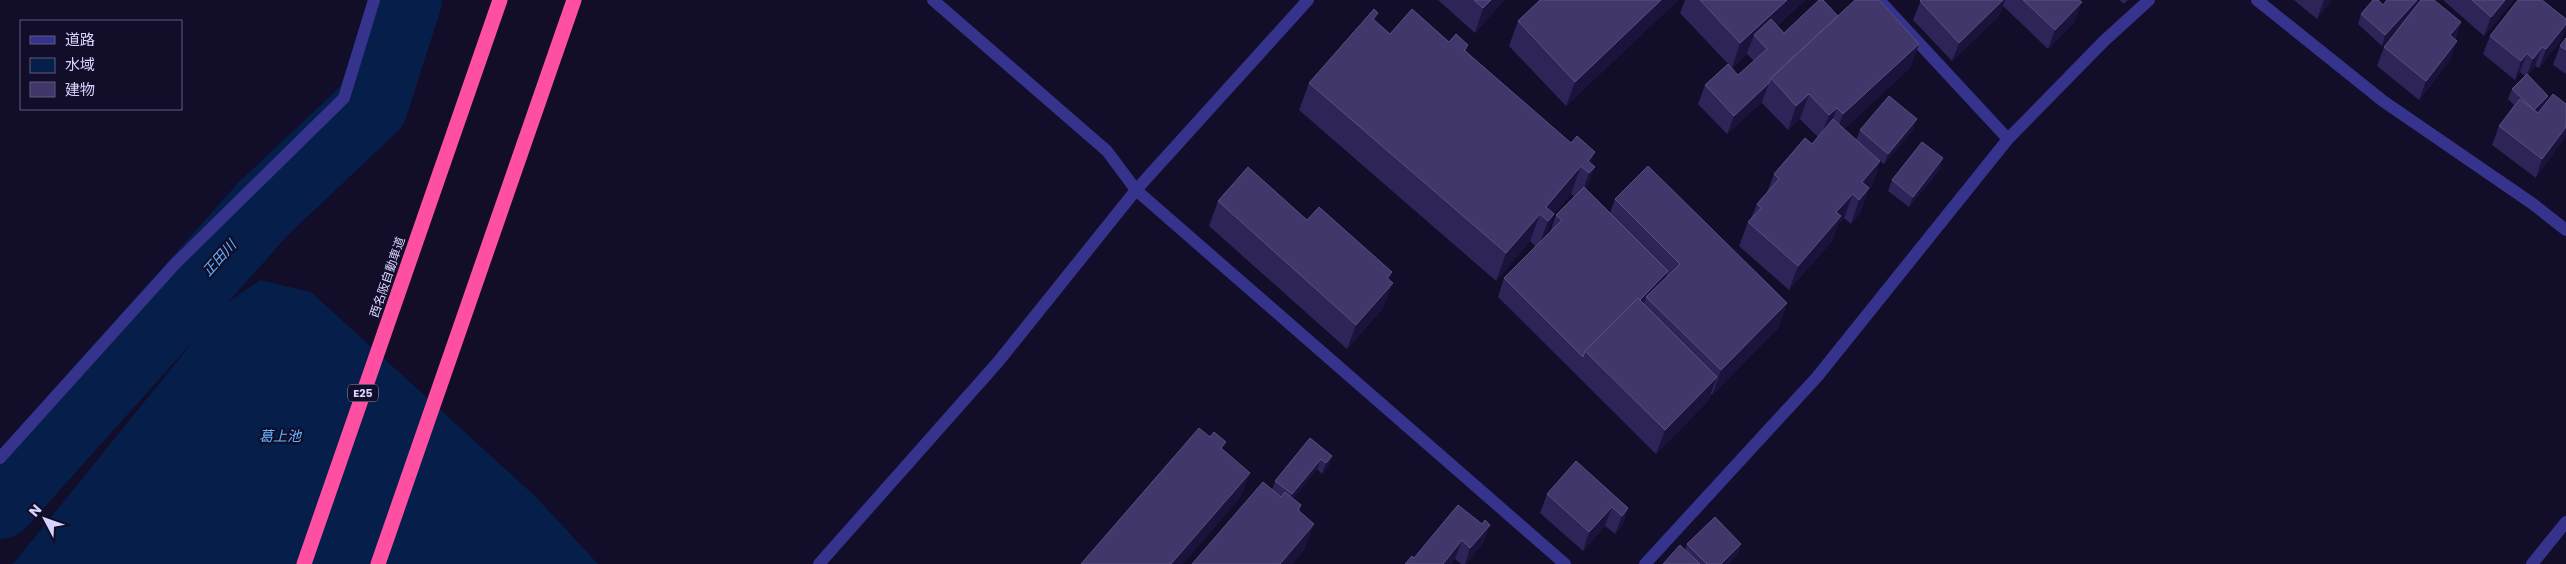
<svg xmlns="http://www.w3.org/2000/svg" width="2566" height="564" font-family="Poppins,'Noto Sans JP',sans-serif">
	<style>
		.water { fill: #051e4a }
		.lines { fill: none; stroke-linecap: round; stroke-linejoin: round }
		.river { stroke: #051e4a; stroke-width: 72 }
		.minor { stroke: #36338c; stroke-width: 12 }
		.motorway { stroke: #ff4fa3; stroke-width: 15 }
		.wall { fill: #2f2458; fill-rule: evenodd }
		.shaded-wall { fill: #1c133d }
		.building { fill: #41376a; stroke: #595081 }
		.labels { text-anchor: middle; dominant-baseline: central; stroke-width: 4.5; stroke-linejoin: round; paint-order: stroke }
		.shield { fill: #120d28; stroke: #9d98be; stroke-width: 1 }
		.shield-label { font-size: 11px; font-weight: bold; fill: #d9d4ff }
		.street-label { font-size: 12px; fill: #d9d4ff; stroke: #120d28 }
		.water-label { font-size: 14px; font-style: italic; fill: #62b6ff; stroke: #120d28 }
	</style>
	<rect width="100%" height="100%" fill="#120d28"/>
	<path class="water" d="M 260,280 L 311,292 L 535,496 L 598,564 L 13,564 L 221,307 Z"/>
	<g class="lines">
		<path class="river" d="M 0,503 L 264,208 L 372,106 L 406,0"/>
		<path class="minor" d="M 933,0 L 1107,151 L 1136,190 L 1565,564
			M 1879,0 L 2008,139
			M 2257,0 L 2383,101 L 2533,204 L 2566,230
			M 0,458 L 175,264 L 344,98 L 374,0
			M 819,564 L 998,362 L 1136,190 L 1308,0
			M 1645,564 L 1817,377 L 2008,139 L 2104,41 L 2149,0
			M 2532,564 L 2566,522"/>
		<path class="motorway" d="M 304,564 L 500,0
			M 378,564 L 574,0"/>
	</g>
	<path class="wall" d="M 1438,0 L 1504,0 L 1475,33 Z
		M 1540,0 L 1678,0 L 1566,106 L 1509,46 L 1518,21 Z
		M 1685,0 L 1805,0 L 1777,26 L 1784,33 L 1838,16 L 1919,44 L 1910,68 L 1844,129 L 1856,140 L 1860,130 L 1913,130 L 1884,164 L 1875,157 L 1880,161 L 1872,186 L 1869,188 L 1860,213 L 1851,224 L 1844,218 L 1838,224 L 1832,241 L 1789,290 L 1739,246 L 1748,222 L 1751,218 L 1757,204 L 1767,192 L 1774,174 L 1812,144 L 1818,137 L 1800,119 L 1788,130 L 1762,103 L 1762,102 L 1727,134 L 1698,104 L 1705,85 L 1738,75 L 1754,61 L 1747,54 L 1747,53 L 1732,68 L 1680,13 Z
		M 1921,0 L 2079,0 L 2075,21 L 2048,49 L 2003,6 L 1999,16 L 1952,61 L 1913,20 Z
		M 2119,0 L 2128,0 L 2124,4 Z
		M 2294,0 L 2332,0 L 2317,19 Z
		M 2373,0 L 2380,0 L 2379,1 L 2383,5 L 2461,22 L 2455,39 L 2450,60 L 2419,100 L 2377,66 L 2384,47 L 2412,12 L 2382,46 L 2358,24 L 2361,14 Z
		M 2443,0 L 2514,0 L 2484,36 Z
		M 1375,21 L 1390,34 L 1449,42 L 1468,45 L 1466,51 L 1591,163 L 1586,190 L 1610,213 L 1615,199 L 1787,303 L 1778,328 L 1712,395 L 1711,394 L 1708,401 L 1656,454 L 1498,297 L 1504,278 L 1536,247 L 1530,241 L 1496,281 L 1299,110 L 1309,83 ZM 1571,194 L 1575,197 L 1556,215 L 1550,232 L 1546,236 L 1554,214 Z
		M 2490,36 L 2561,40 L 2539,68 L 2535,66 L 2528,75 L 2548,96 L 2546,104 L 2566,104 L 2536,178 L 2492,145 L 2499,126 L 2514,105 L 2508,99 L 2512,89 L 2525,76 L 2520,72 L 2515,80 L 2483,54 Z
		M 2566,38 L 2566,74 L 2553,65 L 2560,46 Z
		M 1940,169 L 1909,207 L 1888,191 L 1892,180 Z
		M 1218,201 L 1307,220 L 1392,272 L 1389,280 L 1384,307 L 1347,349 L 1209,226 Z
		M 1310,438 L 1332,456 L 1328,467 L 1322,474 L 1317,469 L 1293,498 L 1301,505 L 1299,511 L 1305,549 L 1292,564 L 1192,564 L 1272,490 L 1275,481 Z
		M 1547,494 L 1628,508 L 1622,526 L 1615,534 L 1605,526 L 1583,551 L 1540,513 Z
		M 1482,524 L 1490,525 L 1483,543 L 1466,564 L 1461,564 L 1455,559 L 1451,564 L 1405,564 L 1414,558 Z
		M 1687,544 L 1738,554 L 1728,564 L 1663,564 L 1685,550 Z"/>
	<path class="shaded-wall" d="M 1491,0 L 1504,0 L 1475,33 L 1483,8 Z
		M 1661,0 L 1678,0 L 1566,106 L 1575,82 Z
		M 1787,0 L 1805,0 L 1760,41 L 1754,35 L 1747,53 L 1732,68 L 1740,43 Z
		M 2003,0 L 2005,0 L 1999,16 L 1952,61 L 1959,43 Z
		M 2324,0 L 2332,0 L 2317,19 Z
		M 2417,0 L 2422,0 L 2382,46 L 2385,35 Z
		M 2505,0 L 2514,0 L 2484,36 L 2491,17 Z
		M 2082,2 L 2075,21 L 2048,49 L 2055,30 Z
		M 1378,13 L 1368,41 L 1373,19 Z
		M 2461,22 L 2454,40 L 2450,35 Z
		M 2566,24 L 2566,28 L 2561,40 L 2539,68 L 2546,49 Z
		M 2457,41 L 2450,60 L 2419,100 L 2426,81 Z
		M 1919,44 L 1910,68 L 1834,139 L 1843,114 Z
		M 2542,47 L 2535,66 L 2526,77 L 2533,59 Z
		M 2527,53 L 2520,72 L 2515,80 L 2521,61 Z
		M 1769,83 L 1762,102 L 1727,134 L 1734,116 Z
		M 1809,94 L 1800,119 L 1788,130 L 1796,106 Z
		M 2548,96 L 2545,107 L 2530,121 L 2533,110 Z
		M 1837,108 L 1828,132 L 1820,139 L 1829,115 Z
		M 1917,119 L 1913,130 L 1884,164 L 1888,154 Z
		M 2566,127 L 2566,137 L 2536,178 L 2542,159 Z
		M 1595,152 L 1588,172 L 1588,161 Z
		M 1943,158 L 1940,169 L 1909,207 L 1913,197 Z
		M 1880,161 L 1872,186 L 1859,200 L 1862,182 Z
		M 1581,166 L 1571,194 L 1554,214 L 1544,241 L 1538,248 L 1548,221 L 1546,207 Z
		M 1595,167 L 1585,194 L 1579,201 L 1589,173 Z
		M 1869,188 L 1860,213 L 1851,224 L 1859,200 Z
		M 1853,194 L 1844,218 L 1838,224 L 1832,241 L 1789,290 L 1798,266 L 1836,212 Z
		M 1540,214 L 1530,241 L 1496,281 L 1506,253 Z
		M 1668,271 L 1661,290 L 1646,297 L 1642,309 L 1587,353 Z
		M 1392,272 L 1384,292 L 1393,283 L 1384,307 L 1347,349 L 1356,325 L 1387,278 Z
		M 1787,303 L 1778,328 L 1712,395 L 1721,370 Z
		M 1717,377 L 1708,401 L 1656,454 L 1665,430 Z
		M 1332,456 L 1328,467 L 1322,474 L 1326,463 Z
		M 1321,459 L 1317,469 L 1288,505 L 1292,494 Z
		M 1250,473 L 1241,497 L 1183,564 L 1171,564 Z
		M 1612,507 L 1605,526 L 1583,551 L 1589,532 Z
		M 1628,508 L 1622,526 L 1615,534 L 1622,516 Z
		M 1314,524 L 1305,549 L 1292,564 L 1280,564 Z
		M 1490,525 L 1483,543 L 1466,564 L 1465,564 L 1470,548 Z
		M 1462,540 L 1455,559 L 1451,564 L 1443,564 Z
		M 1741,544 L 1738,554 L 1728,564 L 1721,564 Z"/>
	<path class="building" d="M 1474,0 L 1491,0 L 1483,8 Z
		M 1540,0 L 1661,0 L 1575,82 L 1518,21 Z
		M 1700,0 L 1787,0 L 1740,43 Z
		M 1819,0 L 1823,0 L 1838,16 L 1771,78 L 1769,83 L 1734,116 L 1705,85 L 1728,64 L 1738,75 L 1767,49 L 1754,35 L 1771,19 L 1784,33 Z
		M 1855,0 L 1879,0 L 1919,44 L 1843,114 L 1837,108 L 1829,115 L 1809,94 L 1796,106 L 1771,78 Z
		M 1921,0 L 2003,0 L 1959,43 L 1920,1 Z
		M 2023,0 L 2079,0 L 2082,2 L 2055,30 Z
		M 2373,0 L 2378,0 L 2383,5 L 2387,0 L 2417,0 L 2385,35 L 2361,14 Z
		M 2421,0 L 2434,0 L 2461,22 L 2450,35 L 2457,41 L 2426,81 L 2384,47 Z
		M 2472,0 L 2505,0 L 2491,17 Z
		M 2518,0 L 2542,0 L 2566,19 L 2566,24 L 2546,49 L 2542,47 L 2533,59 L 2527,53 L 2521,61 L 2490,36 Z
		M 1374,9 L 1378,13 L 1373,19 L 1390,34 L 1412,9 L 1449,42 L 1456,34 L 1468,45 L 1464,50 L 1571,143 L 1577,136 L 1595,152 L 1588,161 L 1595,167 L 1589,173 L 1581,166 L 1546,207 L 1554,214 L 1548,221 L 1540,214 L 1506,253 L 1309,83 Z
		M 2566,38 L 2566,50 L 2560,46 Z
		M 2527,74 L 2548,96 L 2534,110 L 2512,89 Z
		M 2553,94 L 2566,104 L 2566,127 L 2542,159 L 2499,126 L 2520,99 L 2538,113 Z
		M 1889,96 L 1917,119 L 1888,154 L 1860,130 Z
		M 1833,119 L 1880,161 L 1862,182 L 1869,188 L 1859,200 L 1853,194 L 1836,212 L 1841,216 L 1798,266 L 1748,222 L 1761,208 L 1757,204 L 1779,179 L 1774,174 L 1805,138 L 1812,144 Z
		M 1922,142 L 1943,158 L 1913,197 L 1892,180 Z
		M 1648,166 L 1787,303 L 1721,370 L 1646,297 L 1680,264 L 1615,199 Z
		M 1248,167 L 1307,220 L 1319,207 L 1392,272 L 1387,278 L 1393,283 L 1356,325 L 1218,201 Z
		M 1584,187 L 1668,271 L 1640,300 L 1638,298 L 1585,351 L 1583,357 L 1504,278 L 1562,220 L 1556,215 Z
		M 1638,298 L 1717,377 L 1665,430 L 1585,351 Z
		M 1199,428 L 1210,437 L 1214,432 L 1226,442 L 1221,448 L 1250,473 L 1171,564 L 1081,564 Z
		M 1310,438 L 1332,456 L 1326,463 L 1321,459 L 1292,494 L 1275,481 Z
		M 1576,461 L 1628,508 L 1622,516 L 1612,507 L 1589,532 L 1547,494 Z
		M 1263,482 L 1281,497 L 1285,492 L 1301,505 L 1298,510 L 1314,524 L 1280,564 L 1192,564 Z
		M 1458,505 L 1482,524 L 1485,520 L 1490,525 L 1470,548 L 1462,540 L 1443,564 L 1405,564 L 1412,556 L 1414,558 Z
		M 1715,517 L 1741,544 L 1721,564 L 1707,564 L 1687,544 Z
		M 1680,545 L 1700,564 L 1663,564 Z"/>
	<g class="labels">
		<rect class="shield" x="348" y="384.5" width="30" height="17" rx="4"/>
		<g class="shield-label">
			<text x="363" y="393">E25</text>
		</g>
		<g class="street-label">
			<text transform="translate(387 277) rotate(-71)">西名阪自動車道</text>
		</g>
		<g class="water-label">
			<text transform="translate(219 258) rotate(-48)">正田川</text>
			<text x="280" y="436">葛上池</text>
		</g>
	</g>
	<rect x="20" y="20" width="162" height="90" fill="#120d28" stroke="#625d7e"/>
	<rect x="30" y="36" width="25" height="8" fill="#36338c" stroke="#625d7e"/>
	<text x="65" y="45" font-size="15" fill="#d9d4ff">道路</text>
	<rect x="30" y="58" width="25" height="15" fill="#051e4a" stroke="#625d7e"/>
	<text x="65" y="70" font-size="15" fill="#d9d4ff">水域</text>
	<rect x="30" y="82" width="25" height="15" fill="#41376a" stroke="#625d7e"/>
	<text x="65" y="95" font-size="15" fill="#d9d4ff">建物</text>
	<g transform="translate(45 519) rotate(311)" stroke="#120d28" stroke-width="4" paint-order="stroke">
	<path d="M0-4L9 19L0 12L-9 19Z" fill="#d9d4ff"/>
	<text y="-8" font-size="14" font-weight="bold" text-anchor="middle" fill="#d9d4ff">N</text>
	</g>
</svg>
